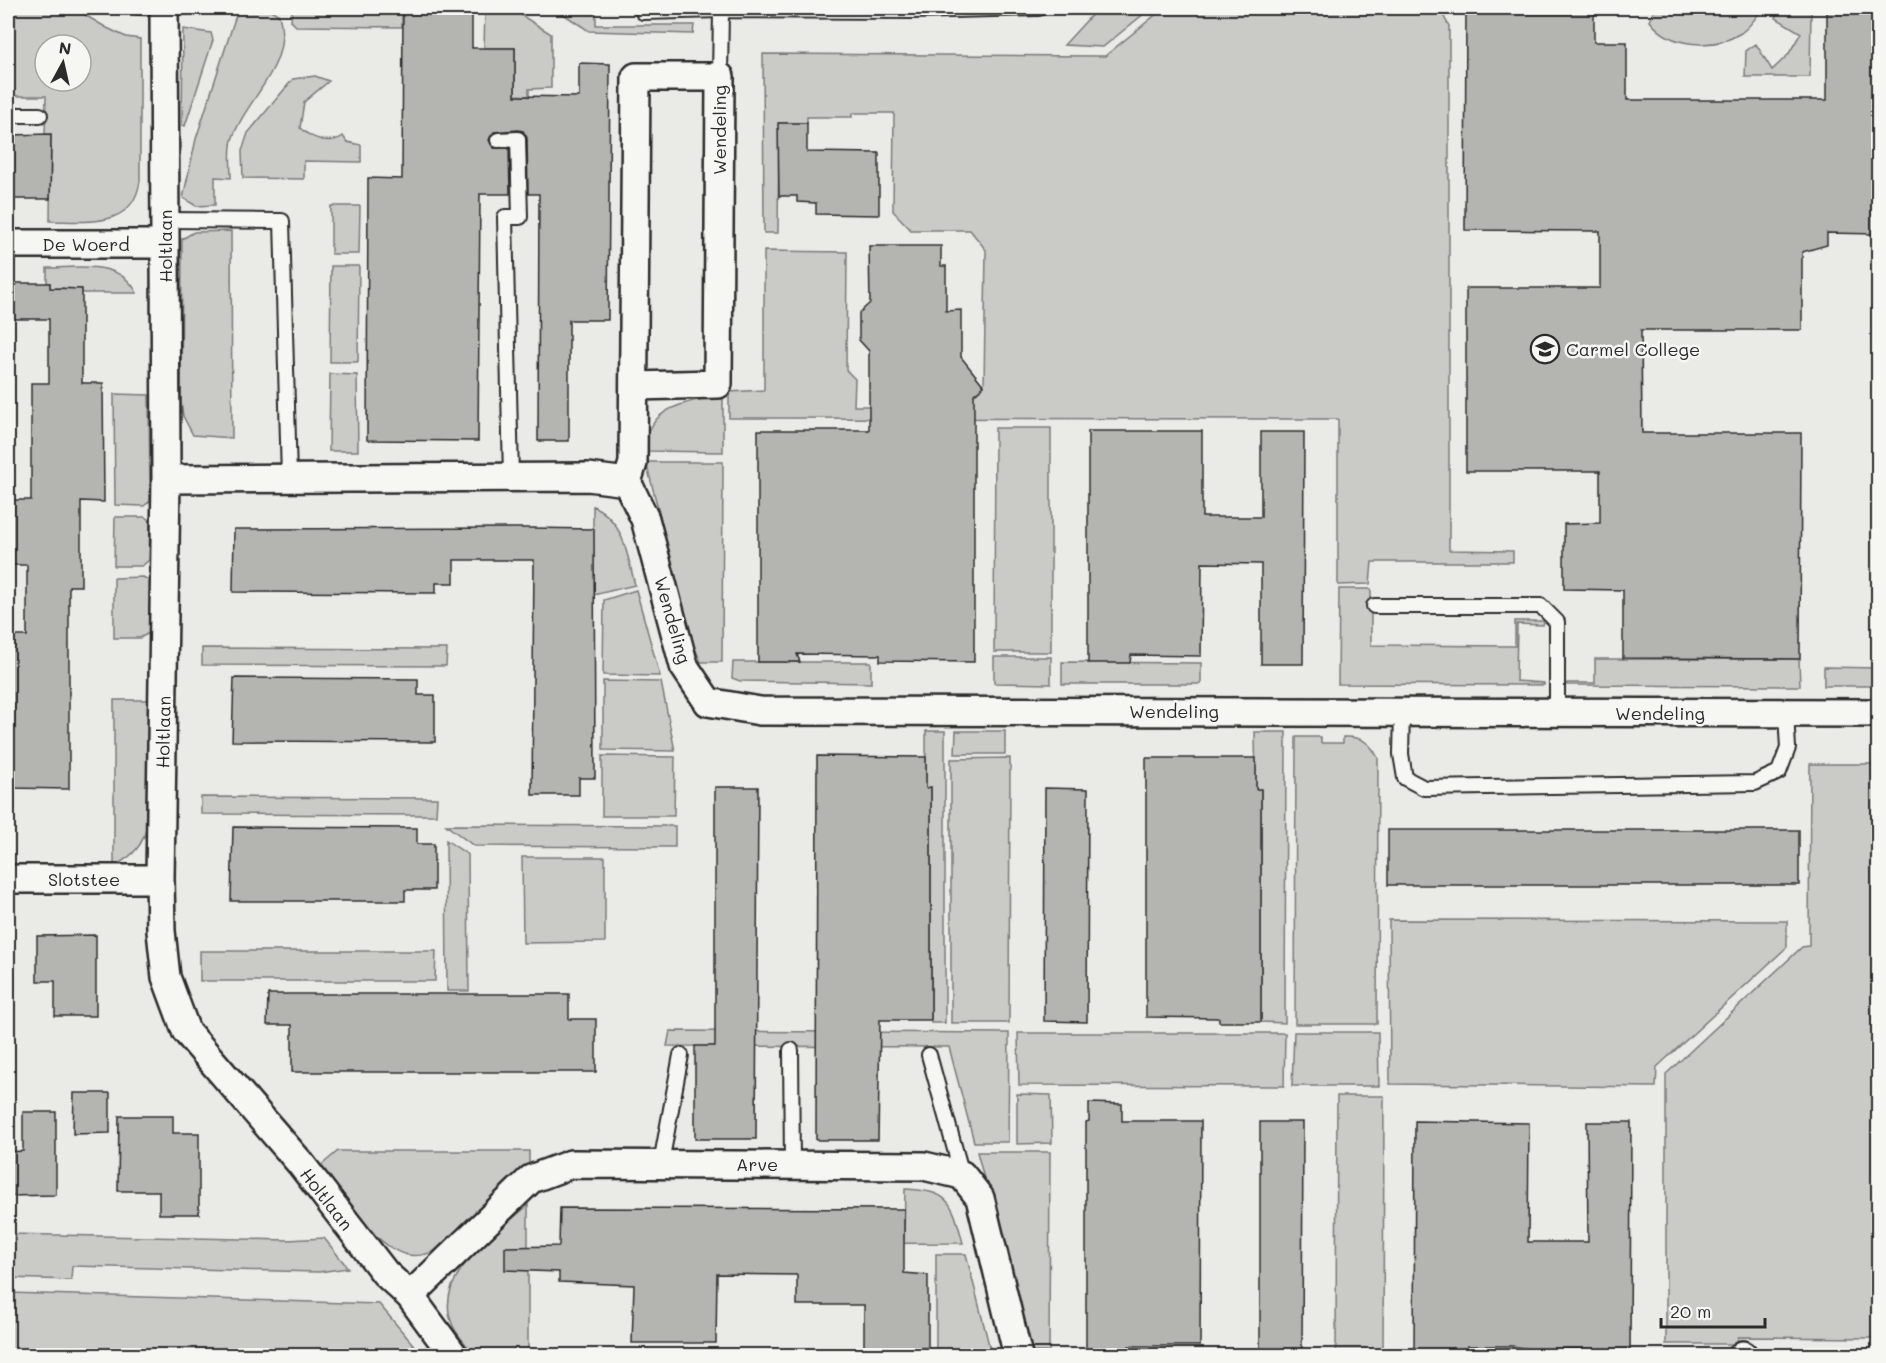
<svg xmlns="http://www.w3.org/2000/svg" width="1886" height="1363" font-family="Mali,sans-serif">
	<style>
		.green { fill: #cacac7; stroke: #7a7a79; stroke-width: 1.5; fill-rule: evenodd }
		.building { fill: #b4b4b1; stroke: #2b2b2b; stroke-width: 1.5 }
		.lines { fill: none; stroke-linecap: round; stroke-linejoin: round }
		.lane-casing { stroke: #2b2b2b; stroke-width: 18 }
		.street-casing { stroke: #2b2b2b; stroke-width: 32 }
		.lane { stroke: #f6f6f2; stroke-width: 14 }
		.street { stroke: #f6f6f2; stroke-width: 27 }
		.labels { text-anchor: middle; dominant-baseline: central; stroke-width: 5; stroke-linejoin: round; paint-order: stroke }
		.street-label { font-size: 18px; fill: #2b2b2b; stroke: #f6f6f2 }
		.poi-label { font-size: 18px; fill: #2b2b2b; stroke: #f6f6f2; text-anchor: start }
	</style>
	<rect width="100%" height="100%" fill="#eaeae6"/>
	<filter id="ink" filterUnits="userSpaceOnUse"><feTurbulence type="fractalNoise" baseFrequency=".0167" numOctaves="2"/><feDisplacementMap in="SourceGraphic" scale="12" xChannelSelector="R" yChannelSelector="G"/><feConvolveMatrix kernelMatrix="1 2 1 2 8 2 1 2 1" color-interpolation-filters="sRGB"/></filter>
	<g filter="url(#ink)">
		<path class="green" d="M 8,8 L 73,8 L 107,28 L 126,37 L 140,39 L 140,181 C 133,229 87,221 50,221 L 51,135 L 45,135 L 46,96 L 8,96 ZM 45,45 L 81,45 L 81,81 L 45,81 Z
			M 117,8 L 151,8 L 151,16 L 136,15 Z
			M 183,8 L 218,8 L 205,14 L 183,15 Z
			M 240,8 L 268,8 L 279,15 C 294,66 246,97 232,140 C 229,151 231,166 231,178 L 215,177 L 215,205 L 196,206 L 183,198 L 196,139 L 236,15 Z
			M 393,8 L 402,8 L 402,27 L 296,26 L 291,21 L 292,9 Z
			M 485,8 L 510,8 L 551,34 L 551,88 L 529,89 L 529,96 L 515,95 L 515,48 L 484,48 Z
			M 554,8 L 596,8 L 596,25 L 694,25 L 693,34 L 589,31 Z
			M 1098,8 L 1151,8 L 1103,47 L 1064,45 Z
			M 1164,8 L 1439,8 L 1449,26 L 1449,550 L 1513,551 L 1513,562 L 1372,562 L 1370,584 L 1338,585 L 1338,419 L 729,418 L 729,392 L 764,390 L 764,251 L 847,252 L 846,370 L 855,379 L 854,406 L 940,406 L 971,398 L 984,386 L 986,250 L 970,230 L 911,230 L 893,211 L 894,113 L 852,113 L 852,117 L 807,117 L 807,123 L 779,123 L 778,233 L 764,233 L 763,54 L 1105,56 Z
			M 1655,8 L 1763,8 C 1757,16 1750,27 1741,33 C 1714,50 1670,48 1650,21 Z
			M 1779,8 L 1811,8 L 1810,77 L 1745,77 L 1746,51 L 1756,44 L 1772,70 L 1788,55 L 1801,33 L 1776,18 Z
			M 183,29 L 211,33 L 213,40 L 185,126 L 182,125 Z
			M 315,76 L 329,81 L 304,102 L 300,128 C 311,138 329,146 343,136 L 347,142 L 361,145 L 361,162 L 304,161 L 304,179 L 243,178 L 242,151 L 248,133 L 293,79 Z
			M 331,206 L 360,206 L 359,254 L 331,254 Z
			M 231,231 L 232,438 L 193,435 L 183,416 L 181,402 L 182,239 L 194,232 Z
			M 331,266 L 359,266 L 358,362 L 330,362 Z
			M 47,268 C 79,268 120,259 137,293 L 82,293 L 81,289 L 50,288 L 50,283 L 47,283 Z
			M 330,374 L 357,375 L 358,451 L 329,451 Z
			M 114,394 L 149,395 L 150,501 L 144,506 L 115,505 Z
			M 723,394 L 723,452 L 646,451 C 646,404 687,404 723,394 Z
			M 995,428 L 1051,428 L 1051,652 L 994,652 Z
			M 646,462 L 723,462 L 722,662 L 701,662 L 692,641 Z
			M 593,506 C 624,520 627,555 635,585 L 593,595 Z
			M 115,517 L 145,517 L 150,521 L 149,560 L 142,566 L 114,566 Z
			M 143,577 L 150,581 L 149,633 L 140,638 L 114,638 L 114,578 Z
			M 1339,589 L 1371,589 L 1371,645 L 1515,646 L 1515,621 L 1544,621 L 1543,625 L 1517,624 L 1516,681 L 1544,683 L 1544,685 L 1338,684 Z
			M 636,590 L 660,676 L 603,675 L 604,600 Z
			M 202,648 L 447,649 L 446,666 L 202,665 Z
			M 994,657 L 1051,657 L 1051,684 L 994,683 Z
			M 1595,659 L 1799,659 L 1800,686 L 1567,685 L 1567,683 L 1595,683 Z
			M 733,662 L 871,662 L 871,683 L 740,681 L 732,678 Z
			M 1062,662 L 1201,663 L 1201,684 L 1062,684 Z
			M 1824,667 L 1878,668 L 1878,686 L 1824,686 Z
			M 603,681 L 661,682 L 675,751 L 603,750 Z
			M 114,700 L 149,700 L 148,822 C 144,844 134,856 114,866 Z
			M 926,731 L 945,731 L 945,1023 L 931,1023 L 931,788 L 926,788 Z
			M 956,731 L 1005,731 L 1005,754 L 955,754 Z
			M 1255,732 L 1286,732 L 1285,1023 L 1261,1022 L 1261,790 L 1256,789 Z
			M 1296,737 L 1321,737 L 1321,743 L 1343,743 L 1343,737 C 1361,736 1370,742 1378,758 L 1377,1024 L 1295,1024 Z
			M 602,756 L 675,757 L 674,816 L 602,816 Z
			M 1010,758 L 1009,1023 L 951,1023 L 951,759 Z
			M 1810,764 L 1878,764 L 1878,1047 L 1874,1048 L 1874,1305 L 1878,1306 L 1878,1338 L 1738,1337 L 1737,1344 L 1666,1344 L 1666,1074 L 1802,947 L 1809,946 Z
			M 201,797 L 437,798 L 436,815 L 201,814 Z
			M 446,825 L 675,826 L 675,847 L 474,846 Z
			M 446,840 L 468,855 L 469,991 L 447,991 Z
			M 522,857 L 605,857 L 605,942 L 523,943 Z
			M 1389,920 L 1787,921 L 1787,947 L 1657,1067 L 1656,1087 L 1390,1084 Z
			M 200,951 L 436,951 L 435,981 L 200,981 Z
			M 670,1031 L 1009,1033 L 1008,1142 L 974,1142 L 949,1047 L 667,1046 Z
			M 1294,1032 L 1378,1032 L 1379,1086 L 1292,1086 Z
			M 1018,1033 L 1285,1033 L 1284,1086 L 1019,1085 Z
			M 1017,1094 L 1051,1095 L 1052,1143 L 1017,1144 Z
			M 1337,1096 L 1384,1096 L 1383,1355 L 1336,1355 Z
			M 338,1151 L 529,1151 L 529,1169 L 440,1249 C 428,1254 417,1258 404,1254 C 374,1245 338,1192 318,1168 Z
			M 977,1152 L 1050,1152 L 1049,1352 L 1030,1352 Z
			M 905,1189 C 951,1191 952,1202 963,1243 L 784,1244 L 780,1240 L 904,1240 Z
			M 528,1205 L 528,1355 L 475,1355 C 468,1346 458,1337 453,1326 C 430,1276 497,1234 528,1205 Z
			M 8,1234 L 288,1240 L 324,1238 L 348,1268 L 319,1272 L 72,1266 L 71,1280 L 8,1278 Z
			M 936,1254 L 966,1254 L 991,1353 L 936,1352 Z
			M 8,1293 L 379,1304 L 422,1355 L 8,1355 Z
			M 1060,1353 L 1200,1354 L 1200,1355 L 1060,1356 Z
			M 1207,1353 L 1326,1354 L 1207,1356 Z"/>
		<path class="building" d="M 403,8 L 472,8 L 472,48 L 515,48 L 515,96 L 579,97 L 579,63 L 610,64 L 608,320 L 569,320 L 569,441 L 538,441 L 539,194 L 528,194 L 527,138 L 523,131 L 518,130 L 494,132 L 489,140 L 494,148 L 509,148 L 510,194 L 480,194 L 478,441 L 367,440 L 368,178 L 402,179 Z
			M 1466,8 L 1594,8 L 1594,42 L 1627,42 L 1627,100 L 1827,100 L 1827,8 L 1878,8 L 1878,234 L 1827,233 L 1827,245 L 1802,252 L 1802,330 L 1641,330 L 1642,433 L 1801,433 L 1800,659 L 1623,658 L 1623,590 L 1564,589 L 1564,524 L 1600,523 L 1600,471 L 1466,471 L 1466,288 L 1600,288 L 1600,231 L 1465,230 Z
			M 778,123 L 807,123 L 807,152 L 879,153 L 879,215 L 816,214 L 816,203 L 797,202 L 797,196 L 779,196 Z
			M 51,134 L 50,199 L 8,199 L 8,135 Z
			M 869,246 L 941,246 L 941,266 L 946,266 L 946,311 L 961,310 L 961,357 L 984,386 L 974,394 L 974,662 L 880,661 L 880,655 L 797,654 L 800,662 L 758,662 L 758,430 L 869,430 L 869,351 L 859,340 L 859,313 L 870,303 Z
			M 8,283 L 50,283 L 50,288 L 82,289 L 82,383 L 103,383 L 104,502 L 81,501 L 81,586 L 69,586 L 69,789 L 8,788 L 8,636 L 27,636 L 27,565 L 11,565 L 11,500 L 31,500 L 31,383 L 49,383 L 49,319 L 8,319 Z
			M 1088,431 L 1202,431 L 1202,517 L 1261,517 L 1261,432 L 1304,432 L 1303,664 L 1261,664 L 1261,564 L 1202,563 L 1201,656 L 1131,655 L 1130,663 L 1088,663 Z
			M 531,528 L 594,529 L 595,778 L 579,778 L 579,795 L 532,795 L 534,560 L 454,560 L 454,583 L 436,583 L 436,593 L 233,592 L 234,529 Z
			M 234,678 L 418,679 L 418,695 L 435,695 L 435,742 L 232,741 Z
			M 817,756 L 926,757 L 926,788 L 931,787 L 931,1020 L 880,1020 L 878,1140 L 816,1140 Z
			M 1146,758 L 1256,758 L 1256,789 L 1261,789 L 1261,1022 L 1219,1022 L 1219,1018 L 1146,1017 Z
			M 715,787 L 758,787 L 756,1139 L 695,1139 L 695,1046 L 715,1046 Z
			M 1045,788 L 1088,789 L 1087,1022 L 1044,1021 Z
			M 233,827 L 417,828 L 417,844 L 434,844 L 434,890 L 405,890 L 405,901 L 231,901 Z
			M 1388,830 L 1799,830 L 1799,885 L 1388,885 Z
			M 96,935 L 96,1016 L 55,1016 L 55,981 L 37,981 L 37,936 Z
			M 268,994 L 569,994 L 569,1019 L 596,1019 L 596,1072 L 292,1072 L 292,1025 L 267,1025 Z
			M 74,1093 L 110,1093 L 110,1133 L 73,1134 Z
			M 1089,1103 L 1122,1104 L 1122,1121 L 1201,1121 L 1200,1346 L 1129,1346 L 1128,1354 L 1086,1354 L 1086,1122 L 1089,1121 Z
			M 23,1112 L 56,1112 L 56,1195 L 8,1196 L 8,1152 L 23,1151 Z
			M 119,1116 L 173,1116 L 173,1133 L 199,1133 L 199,1214 L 159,1214 L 159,1191 L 118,1191 Z
			M 1415,1121 L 1529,1123 L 1528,1242 L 1588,1242 L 1587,1122 L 1631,1122 L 1630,1355 L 1587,1355 L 1587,1349 L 1535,1350 L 1512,1346 L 1468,1346 L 1468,1354 L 1414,1354 Z
			M 1260,1122 L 1303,1122 L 1302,1354 L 1260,1354 Z
			M 560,1208 L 904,1209 L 904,1273 L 928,1275 L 928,1348 L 910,1348 L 910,1356 L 864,1356 L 864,1305 L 797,1305 L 797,1275 L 717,1274 L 716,1343 L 632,1343 L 634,1285 L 559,1282 L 559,1272 L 505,1270 L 505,1247 L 559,1246 Z"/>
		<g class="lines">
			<g class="lane-casing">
				<path id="lane" d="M 644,8 L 643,12 L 721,10 L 720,77
					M 721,10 L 912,11 L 1039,8
					M 8,115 L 40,115
					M 498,140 L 518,139 L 520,217 L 505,217 L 511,477
					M 165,220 L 282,221 L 289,478
					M 1374,606 L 1541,606 L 1557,622 L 1557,712
					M 1402,712 L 1401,754 L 1405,778 L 1424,788 L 1755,783 L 1779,772 L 1788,748 L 1786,714
					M 791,1050 L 792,1165
					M 929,1055 L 962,1175
					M 661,1163 L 681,1055"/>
			</g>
			<g class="street-casing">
				<path id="street" d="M 164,8 L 166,479 L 160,879 L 161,931 L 166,977 L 186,1031 L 301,1164 L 385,1273 L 410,1296 L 454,1356
					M 8,244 L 164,244
					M 634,386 L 718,384 L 720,77 L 636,77 L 633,463 L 627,482 L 645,519 L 684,666 L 708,702 L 760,711 L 1878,713
					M 166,479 L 588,477 L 627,482
					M 8,879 L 160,879
					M 410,1296 L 531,1179 L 571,1164 L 924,1166 L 962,1175 L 980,1198 L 1018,1356
					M 1743,1355 L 1743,1356"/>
			</g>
			<use href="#lane" class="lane"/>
			<use href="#street" class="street"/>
		</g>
	</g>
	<defs>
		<g id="university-ring" transform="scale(1.5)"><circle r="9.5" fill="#f6f6f2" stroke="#2b2b2b" stroke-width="1.5"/><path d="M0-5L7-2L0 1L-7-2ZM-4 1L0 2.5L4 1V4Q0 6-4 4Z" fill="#2b2b2b"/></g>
	</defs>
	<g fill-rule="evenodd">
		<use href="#university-ring" x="1545" y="349"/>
	</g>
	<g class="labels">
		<g class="street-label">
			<text transform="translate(719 130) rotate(-90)">Wendeling</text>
			<text x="86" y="244">De Woerd</text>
			<text transform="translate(165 246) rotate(-90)">Holtlaan</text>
			<text transform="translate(673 620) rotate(74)">Wendeling</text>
			<text x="1174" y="711">Wendeling</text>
			<text x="1660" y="713">Wendeling</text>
			<text transform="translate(163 732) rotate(-89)">Holtlaan</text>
			<text x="84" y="879">Slotstee</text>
			<text x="757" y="1164">Arve</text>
			<text transform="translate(327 1199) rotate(52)">Holtlaan</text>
		</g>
		<g class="poi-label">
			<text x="1566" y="349">Carmel College</text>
		</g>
	</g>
	<rect width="1886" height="1363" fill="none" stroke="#f6f6f2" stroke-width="30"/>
	<rect x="15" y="15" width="1856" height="1333" fill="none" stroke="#2b2b2b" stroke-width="2" filter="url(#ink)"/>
	<g transform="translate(63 63) rotate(8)"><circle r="28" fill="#f6f6f2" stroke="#a5a5a2" stroke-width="1.5"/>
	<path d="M0-4.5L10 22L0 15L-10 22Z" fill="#2b2b2b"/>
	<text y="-9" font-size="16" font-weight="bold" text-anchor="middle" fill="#2b2b2b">N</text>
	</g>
	<path d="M1661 1318v9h104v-9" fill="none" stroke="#2b2b2b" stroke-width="3"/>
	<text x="1670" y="1318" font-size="18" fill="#2b2b2b" stroke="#f6f6f2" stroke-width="4.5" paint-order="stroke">20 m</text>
</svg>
